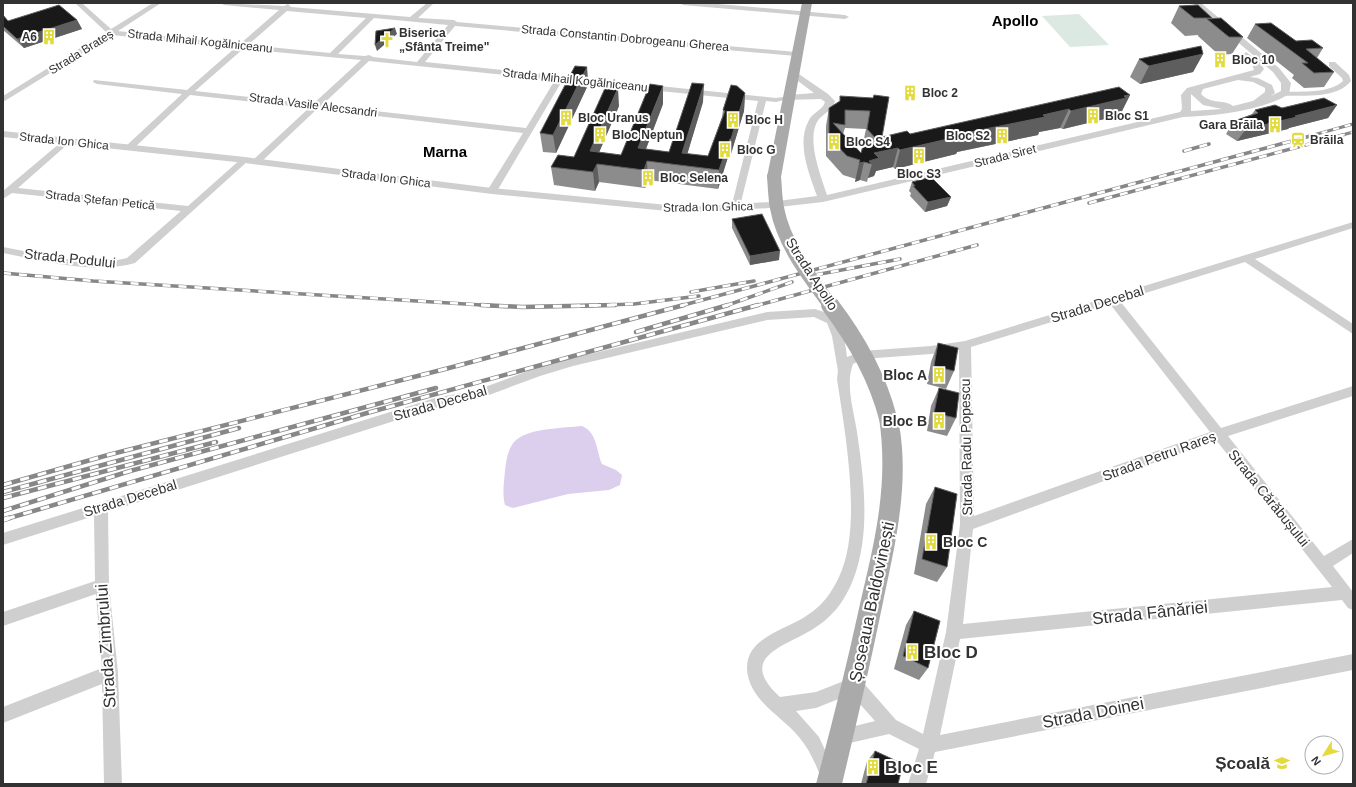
<svg xmlns="http://www.w3.org/2000/svg" width="1356" height="787" font-family="Arial,sans-serif">
	<style>
		.green { fill: #dbe9e2 }
		.water { fill: #dbcfed }
		.lines { fill: none; stroke-linecap: round; stroke-linejoin: round }
		.minor { fill: #cfcfcf; fill-rule: evenodd }
		.tertiary { fill: #cfcfcf; fill-rule: evenodd }
		.primary { fill: #aaa; fill-rule: evenodd }
		.rail-far3-casing { stroke: #878787; stroke-width: 3 }
		.rail-far2-casing { stroke: #878787; stroke-width: 3.5 }
		.rail-far1-casing { stroke: #878787; stroke-width: 4.5 }
		.rail-casing { stroke: #878787; stroke-width: 5.5 }
		.rail-far3 { stroke: #fff; stroke-width: 2; stroke-dasharray: 6; stroke-linecap: butt }
		.rail-far2 { stroke: #fff; stroke-width: 2.5; stroke-dasharray: 8; stroke-linecap: butt }
		.rail-far1 { stroke: #fff; stroke-width: 3; stroke-dasharray: 9; stroke-linecap: butt }
		.rail { stroke: #fff; stroke-width: 4; stroke-dasharray: 12; stroke-linecap: butt }
		.primary-bridge-far1 { stroke: #aaa; stroke-width: 14 }
		.primary-bridge { stroke: #aaa; stroke-width: 18 }
		.wall { fill: #8c8c8c; fill-rule: evenodd }
		.shaded-wall { fill: #5e5e5e }
		.building { fill: #191919; stroke: #5e5e5e; fill-rule: evenodd }
		.labels { text-anchor: middle; dominant-baseline: central; stroke-width: 4; stroke-linejoin: round; paint-order: stroke }
		.far-poi-label { font-size: 12px; font-weight: bold; fill: #323232; stroke: #fff; text-anchor: start }
		.far-street-label { font-size: 12px; fill: #323232; stroke: #fff }
		.street-label { font-size: 14px; fill: #323232; stroke: #fff }
		.poi-label { font-size: 14px; font-weight: bold; fill: #323232; stroke: #fff; text-anchor: end }
		.far-district-label { font-size: 15px; font-weight: bold; fill: #000; stroke: #fff }
		.near-street-label { font-size: 17px; fill: #323232; stroke: #fff }
		.near-poi-label { font-size: 17px; font-weight: bold; fill: #323232; stroke: #fff; text-anchor: start }
	</style>
	<rect width="100%" height="100%" fill="#fff"/>
	<path class="green" d="M 1079,14 L 1109,45 L 1070,47 L 1042,16 Z"/>
	<path class="water" d="M 582,426 C 598,433 596,451 602,464 L 616,470 L 622,475 L 620,485 L 609,490 L 568,494 L 513,508 L 505,505 C 502,494 504,483 505,471 C 506,461 508,447 516,440 C 530,428 564,428 582,426 Z"/>
	<g class="lines">
		<path class="minor" d="M 75,3 L 82,3 L 111,29 L 153,3 L 161,3 L 118,31 L 240,44 L 279,10 L 224,5 L 221,3 L 284,6 L 288,4 L 291,7 L 410,17 L 427,3 L 434,3 L 418,18 L 454,20 L 457,22 L 796,52 L 800,54 L 796,56 L 455,26 L 425,62 L 776,98 L 789,96 L 793,98 L 776,102 L 766,101 L 739,210 L 733,210 L 731,208 L 758,101 L 562,81 L 497,191 L 492,194 L 487,191 L 523,133 L 317,109 L 260,163 L 257,164 L 253,161 L 254,159 L 309,108 L 190,95 L 132,150 L 126,150 L 126,146 L 182,94 L 97,84 L 93,82 L 94,80 L 187,90 L 235,48 L 112,35 L 3,102 L 3,96 L 106,32 ZM 287,11 L 366,18 L 330,53 L 248,45 ZM 374,18 L 448,25 L 417,62 L 373,57 L 369,55 L 365,56 L 338,54 ZM 243,49 L 361,60 L 313,104 L 195,91 ZM 369,61 L 555,80 L 526,128 L 322,105 Z
			M 680,3 L 707,3 L 845,15 L 849,17 L 845,19 L 683,5 Z
			M 1329,62 L 1335,62 L 1349,75 L 1351,81 C 1337,99 1304,95 1284,96 L 1280,94 L 1284,92 C 1302,91 1329,94 1343,81 L 1342,78 L 1329,66 Z
			M 66,138 L 70,141 L 69,143 L 18,188 L 188,206 L 242,158 L 245,157 L 249,160 L 135,263 C 92,275 45,261 3,253 L 3,247 C 40,254 91,268 127,258 L 181,211 L 12,193 L 3,199 L 3,191 Z
			M 1353,222 L 1353,228 L 1255,259 L 1353,324 L 1353,334 L 1245,262 L 1120,301 L 1221,428 L 1353,386 L 1353,396 L 1228,436 L 1324,556 L 1353,539 L 1353,553 L 1333,566 L 1353,592 L 1353,610 L 1348,608 L 1342,600 L 960,639 L 940,735 L 1353,654 L 1353,670 L 935,752 L 926,784 L 908,784 L 919,749 L 889,734 L 841,745 L 835,743 L 833,737 L 835,731 L 875,721 L 851,694 L 816,708 L 796,711 L 819,737 L 836,774 L 834,780 L 828,782 L 822,780 C 816,765 810,750 799,737 C 782,716 749,701 747,669 C 746,636 788,630 809,614 C 823,605 832,592 839,577 C 863,527 845,433 837,379 L 838,371 L 832,336 L 827,323 L 814,317 L 767,320 L 573,366 L 540,376 L 478,399 L 435,408 L 108,512 L 109,585 L 118,673 L 122,784 L 104,784 L 102,684 L 3,723 L 3,707 L 102,668 L 96,594 L 3,626 L 3,612 L 95,581 L 94,516 L 3,545 L 3,533 L 435,398 L 477,390 L 533,369 L 573,358 L 767,312 L 815,309 L 830,314 L 835,318 L 844,336 L 847,357 L 862,351 L 931,346 L 965,341 ZM 1110,304 L 1210,432 L 974,516 L 971,347 ZM 959,350 L 960,525 L 946,632 L 923,734 L 896,720 L 860,679 L 854,677 L 816,692 L 780,697 C 733,654 791,646 819,625 C 835,614 846,598 853,580 C 871,534 864,480 857,432 C 854,411 845,385 853,364 L 863,359 L 931,354 ZM 1216,440 L 1332,587 L 963,624 L 973,529 Z"/>
		<path class="tertiary" d="M 1192,3 L 1201,3 L 1279,68 L 1291,83 L 1289,94 C 1262,111 1215,116 1183,117 L 823,202 L 770,208 L 688,213 L 492,194 L 245,163 L 3,137 L 3,131 L 245,157 L 492,188 L 688,207 L 770,202 L 817,196 C 809,173 796,143 809,120 C 813,112 823,110 825,102 L 821,99 L 786,100 L 784,98 L 789,95 L 814,93 L 790,75 L 788,73 L 793,70 L 828,94 L 835,101 C 833,111 825,112 819,119 C 805,137 821,176 827,195 L 1180,112 L 1182,109 L 1181,95 L 1187,88 L 1254,70 L 1252,64 L 1242,55 L 1246,52 L 1259,61 L 1264,69 L 1260,74 L 1250,77 L 1258,78 L 1272,85 L 1275,93 L 1271,96 L 1281,91 L 1281,83 L 1273,72 ZM 1238,80 L 1253,82 L 1265,88 L 1265,92 L 1253,101 L 1233,106 C 1225,99 1211,105 1201,94 L 1203,89 ZM 1191,94 L 1203,105 L 1222,109 L 1191,111 Z"/>
		<path class="primary" d="M 802,3 L 812,3 L 781,177 L 779,180 L 769,180 L 767,177 Z
			M 888,411 L 895,413 C 900,423 901,437 902,448 C 906,502 893,554 882,607 C 870,666 856,725 842,784 L 816,784 C 832,724 847,664 860,604 C 875,540 889,484 879,418 L 881,413 Z"/>
		<g class="rail-far3-casing">
			<path id="rail-far3" d="M 1310,136 L 1353,124
				M 1339,136 L 1353,132"/>
		</g>
		<g class="rail-far2-casing">
			<path id="rail-far2" d="M 1184,151 L 1209,144
				M 1089,203 L 1343,135
				M 3,273 L 93,281 L 498,306
				M 815,275 L 900,259
				M 691,292 L 754,281
				M 577,306 L 634,304 L 699,296
				M 680,306 L 1314,135
				M 725,306 L 792,282
				M 755,306 L 977,245"/>
		</g>
		<g class="rail-far1-casing">
			<path id="rail-far1" d="M 481,305 L 522,307 L 615,305
				M 636,332 L 728,305
				M 3,485 L 108,455 L 449,368 L 684,305
				M 3,492 L 239,428
				M 3,498 L 216,442
				M 3,511 L 130,471 L 436,388
				M 6,519 L 367,413 L 758,305"/>
		</g>
		<g class="rail-casing">
			<path id="rail" d="M 3,520 L 9,518"/>
		</g>
		<use href="#rail-far3" class="rail-far3"/>
		<use href="#rail-far2" class="rail-far2"/>
		<use href="#rail-far1" class="rail-far1"/>
		<use href="#rail" class="rail"/>
		<path class="primary-bridge-far1" d="M 774,177 C 775,187 775,198 777,208 C 784,245 809,276 831,306"/>
		<path class="primary-bridge" d="M 830,305 C 856,339 877,376 888,418"/>
	</g>
	<path class="wall" d="M 1179,6 L 1212,18 L 1212,19 L 1243,37 L 1232,54 L 1219,55 L 1198,36 L 1198,35 L 1185,36 L 1171,23 Z
		M 3,15 L 8,21 L 77,20 L 82,29 L 24,48 L 3,30 Z
		M 1255,24 L 1296,41 L 1323,48 L 1317,58 L 1334,72 L 1324,87 L 1304,88 L 1292,78 L 1294,75 L 1247,38 Z
		M 1203,54 L 1193,72 L 1140,84 L 1130,77 L 1139,59 Z
		M 587,67 L 588,85 L 556,153 L 543,152 L 540,133 Z
		M 745,93 L 744,111 L 730,157 L 728,157 L 718,189 L 648,180 L 645,188 L 599,182 L 595,191 L 554,185 L 551,167 L 574,157 L 619,106 L 599,152 L 621,155 L 663,104 L 646,149 L 669,152 L 703,102 L 687,154 L 708,156 L 722,117 L 723,110 Z
		M 1130,95 L 1121,113 L 1118,114 L 1117,116 L 1063,129 L 1060,128 L 1039,132 L 1038,135 L 957,152 L 956,154 L 895,169 L 893,167 L 876,171 L 874,176 L 868,178 L 867,182 L 860,180 L 855,182 L 856,179 L 843,175 L 826,156 L 826,126 L 829,108 L 873,98 L 882,137 L 910,134 ZM 845,128 L 866,129 L 861,153 L 843,134 Z
		M 1337,105 L 1328,118 L 1289,128 L 1288,129 L 1237,141 L 1226,134 L 1234,121 L 1252,114 L 1255,110 Z
		M 912,182 L 951,197 L 947,206 L 925,212 L 910,196 L 911,193 L 909,191 Z
		M 732,219 L 779,260 L 750,265 L 732,228 Z
		M 938,343 L 954,371 L 946,389 L 927,384 L 931,362 Z
		M 939,388 L 956,418 L 947,436 L 927,431 L 931,406 Z
		M 935,487 L 947,567 L 937,582 L 914,574 L 926,504 Z
		M 914,611 L 928,668 L 919,680 L 894,669 L 906,625 Z
		M 875,751 L 898,784 L 861,784 L 867,761 Z"/>
	<path class="shaded-wall" d="M 77,20 L 82,29 L 24,48 L 17,39 Z
		M 395,28 L 397,34 L 377,51 L 375,45 Z
		M 1203,54 L 1193,72 L 1140,84 L 1149,66 Z
		M 587,67 L 588,85 L 556,153 L 553,135 Z
		M 704,84 L 703,102 L 684,165 L 682,153 Z
		M 663,86 L 663,104 L 639,167 L 638,148 Z
		M 618,88 L 619,106 L 592,169 L 590,151 Z
		M 745,93 L 744,111 L 730,157 L 731,139 Z
		M 1130,95 L 1121,113 L 1118,114 L 1117,116 L 1063,129 L 1071,111 Z
		M 1337,105 L 1328,118 L 1289,128 L 1288,129 L 1237,141 L 1246,129 Z
		M 1069,109 L 1060,128 L 1039,132 L 1038,135 L 957,152 L 956,154 L 895,169 L 900,150 L 960,134 Z
		M 730,139 L 728,157 L 718,189 L 719,170 Z
		M 898,148 L 893,167 L 876,171 L 874,176 L 868,178 L 872,164 L 869,161 L 874,153 Z
		M 647,161 L 648,180 L 645,188 L 644,170 Z
		M 864,162 L 860,180 L 855,182 L 859,163 Z
		M 597,164 L 599,182 L 595,191 L 593,172 Z
		M 951,197 L 947,206 L 925,212 L 928,202 Z
		M 780,251 L 779,260 L 750,265 L 750,256 Z"/>
	<path class="building" d="M 59,5 L 77,20 L 17,39 L 3,26 L 3,15 L 8,21 Z
		M 1198,5 L 1212,18 L 1194,18 L 1179,6 Z
		M 1221,18 L 1243,37 L 1229,37 L 1207,19 Z
		M 1271,23 L 1296,41 L 1312,40 L 1323,48 L 1306,49 L 1334,72 L 1314,73 L 1302,63 L 1308,63 L 1255,24 Z
		M 395,28 L 375,45 L 376,31 Z
		M 1201,46 L 1203,54 L 1149,66 L 1139,59 Z
		M 575,66 L 587,67 L 553,135 L 540,133 Z
		M 692,83 L 704,84 L 682,153 L 708,156 L 725,111 L 723,110 L 731,85 L 737,86 L 745,93 L 731,139 L 730,139 L 719,170 L 647,161 L 644,170 L 597,164 L 593,172 L 551,167 L 558,155 L 574,157 L 606,86 L 618,88 L 590,151 L 621,155 L 650,84 L 663,86 L 638,148 L 669,152 Z
		M 1119,87 L 1130,95 L 1124,96 L 1126,98 L 1071,111 L 1069,109 L 1043,115 L 1045,117 L 960,134 L 962,136 L 939,141 L 900,150 L 898,148 L 874,153 L 879,158 L 869,161 L 872,164 L 864,162 L 859,163 L 860,160 L 847,156 L 829,137 L 829,108 L 840,101 L 840,96 L 873,98 L 874,95 L 889,97 L 882,137 L 907,131 L 910,134 ZM 845,110 L 870,111 L 867,129 L 879,142 L 866,146 L 864,143 L 861,153 L 833,123 L 845,125 Z
		M 1324,98 L 1337,105 L 1295,116 L 1297,117 L 1246,129 L 1234,121 L 1258,113 L 1255,110 L 1275,105 L 1282,108 Z
		M 931,177 L 951,197 L 928,202 L 913,186 L 915,186 L 912,182 Z
		M 762,214 L 780,251 L 750,256 L 732,219 Z
		M 938,343 L 958,348 L 954,371 L 934,366 Z
		M 939,388 L 959,393 L 956,418 L 934,413 Z
		M 935,487 L 957,494 L 947,567 L 922,559 Z
		M 914,611 L 940,621 L 928,668 L 903,656 Z
		M 875,751 L 903,764 L 898,784 L 866,784 Z"/>
	<defs>
		<g id="building-bare" transform="scale(1.2)"><path d="M-4-6H4V6H1V3H-1V6H-4ZM-2.5-4.3h1.7v1.8h-1.7ZM.8-4.3h1.7v1.8H.8ZM-2.5-1h1.7V.8h-1.7ZM.8-1h1.7V.8H.8Z" fill="#e3db3b" stroke="#fff" stroke-width="2.5" paint-order="stroke"/></g>
		<g id="church-bare" transform="scale(1.2)"><path d="M-1.2-6h2.4v3.5h3.3v2.4h-3.3V6h-2.4V-.1h-3.3v-2.4h3.3Z" fill="#e3db3b" stroke="#fff" stroke-width="2.5" paint-order="stroke"/></g>
		<g id="station-bare" transform="scale(1.2)"><path d="M-3-6H3Q5-6 5-4V2Q5 4 3 4L4.5 6H3L1.5 4h-3L-3 6H-4.5L-3 4Q-5 4-5 2V-4Q-5-6-3-6ZM-3.5-4v3h7v-3ZM-3.5 1v1.5H-2V1ZM2 1v1.5H3.5V1Z" fill="#e3db3b" stroke="#fff" stroke-width="2.5" paint-order="stroke"/></g>
		<g id="school-bare" transform="scale(1.2)"><path d="M0-5L7-2L0 1L-7-2ZM-4 1L0 2.5L4 1V4Q0 6-4 4Z" fill="#e3db3b" stroke="#fff" stroke-width="2.5" paint-order="stroke"/></g>
	</defs>
	<g fill-rule="evenodd">
		<use href="#building-bare" x="49" y="37"/>
		<use href="#church-bare" x="387" y="40"/>
		<use href="#building-bare" x="1220" y="60"/>
		<use href="#building-bare" x="910" y="93"/>
		<use href="#building-bare" x="1093" y="116"/>
		<use href="#building-bare" x="566" y="118"/>
		<use href="#building-bare" x="733" y="120"/>
		<use href="#building-bare" x="1275" y="125"/>
		<use href="#building-bare" x="600" y="135"/>
		<use href="#building-bare" x="1002" y="136"/>
		<use href="#station-bare" x="1298" y="140"/>
		<use href="#building-bare" x="834" y="142"/>
		<use href="#building-bare" x="725" y="150"/>
		<use href="#building-bare" x="919" y="156"/>
		<use href="#building-bare" x="648" y="178"/>
		<use href="#building-bare" x="939" y="375"/>
		<use href="#building-bare" x="939" y="421"/>
		<use href="#building-bare" x="931" y="542"/>
		<use href="#building-bare" x="912" y="652"/>
		<use href="#school-bare" x="1282" y="763"/>
		<use href="#building-bare" x="873" y="767"/>
	</g>
	<g class="labels">
		<g class="far-poi-label">
			<text x="399" y="33">Biserica<tspan x="399" dy="14">„Sfânta Treime"</tspan></text>
			<text x="37" y="37" text-anchor="end">A6</text>
			<text x="1232" y="60">Bloc 10</text>
			<text x="922" y="93">Bloc 2</text>
			<text x="1105" y="116">Bloc S1</text>
			<text x="578" y="118">Bloc Uranus</text>
			<text x="745" y="120">Bloc H</text>
			<text x="1263" y="125" text-anchor="end">Gara Brăila</text>
			<text x="612" y="135">Bloc Neptun</text>
			<text x="990" y="136" text-anchor="end">Bloc S2</text>
			<text x="1310" y="140">Brăila</text>
			<text x="846" y="142">Bloc S4</text>
			<text x="737" y="150">Bloc G</text>
			<text x="919" y="174" text-anchor="middle">Bloc S3</text>
			<text x="660" y="178">Bloc Selena</text>
		</g>
		<g class="far-street-label">
			<text transform="translate(625 38) rotate(5)">Strada Constantin Dobrogeanu Gherea</text>
			<text transform="translate(200 41) rotate(6)">Strada Mihail Kogălniceanu</text>
			<text transform="translate(81 52) rotate(-32)">Strada Brateș</text>
			<text transform="translate(575 80) rotate(6)">Strada Mihail Kogălniceanu</text>
			<text transform="translate(313 105) rotate(7)">Strada Vasile Alecsandri</text>
			<text transform="translate(64 141) rotate(6)">Strada Ion Ghica</text>
			<text transform="translate(1005 156) rotate(-14)">Strada Siret</text>
			<text transform="translate(386 178) rotate(7)">Strada Ion Ghica</text>
			<text transform="translate(100 200) rotate(6)">Strada Ștefan Petică</text>
			<text transform="translate(708 207) rotate(-1)">Strada Ion Ghica</text>
		</g>
		<g class="street-label">
			<text transform="translate(70 258) rotate(6)">Strada Podului</text>
			<text transform="translate(812 274) rotate(57)">Strada Apollo</text>
			<text transform="translate(1097 304) rotate(-17)">Strada Decebal</text>
			<text transform="translate(440 403) rotate(-16)">Strada Decebal</text>
			<text transform="translate(966 447) rotate(-91)">Strada Radu Popescu</text>
			<text transform="translate(1159 456) rotate(-20)">Strada Petru Rareș</text>
			<text transform="translate(130 498) rotate(-17)">Strada Decebal</text>
			<text transform="translate(1269 498) rotate(51)">Strada Cărăbușului</text>
		</g>
		<g class="poi-label">
			<text x="927" y="375">Bloc A</text>
			<text x="927" y="421">Bloc B</text>
			<text x="943" y="542" text-anchor="start">Bloc C</text>
		</g>
		<g class="far-district-label">
			<text x="1015" y="20">Apollo</text>
			<text x="445" y="151">Marna</text>
		</g>
		<g class="near-street-label">
			<text transform="translate(872 602) rotate(-78)">Șoseaua Baldovinești</text>
			<text transform="translate(1150 613) rotate(-6)">Strada Fânăriei</text>
			<text transform="translate(106 646) rotate(-94)">Strada Zimbrului</text>
			<text transform="translate(1093 713) rotate(-11)">Strada Doinei</text>
		</g>
		<g class="near-poi-label">
			<text x="924" y="652">Bloc D</text>
			<text x="1270" y="763" text-anchor="end">Școală</text>
			<text x="885" y="767">Bloc E</text>
		</g>
	</g>
	<rect width="1356" height="787" fill="none" stroke="#323232" stroke-width="8"/>
	<g transform="translate(1324 755) rotate(233)"><circle r="19" fill="#ffffff" stroke="#adadad"/>
	<path d="M0-3L7 15L0 10L-7 15Z" fill="#e3db3b"/>
	<text y="-6" font-size="11" font-weight="bold" text-anchor="middle" fill="#323232">N</text>
	</g>
</svg>
